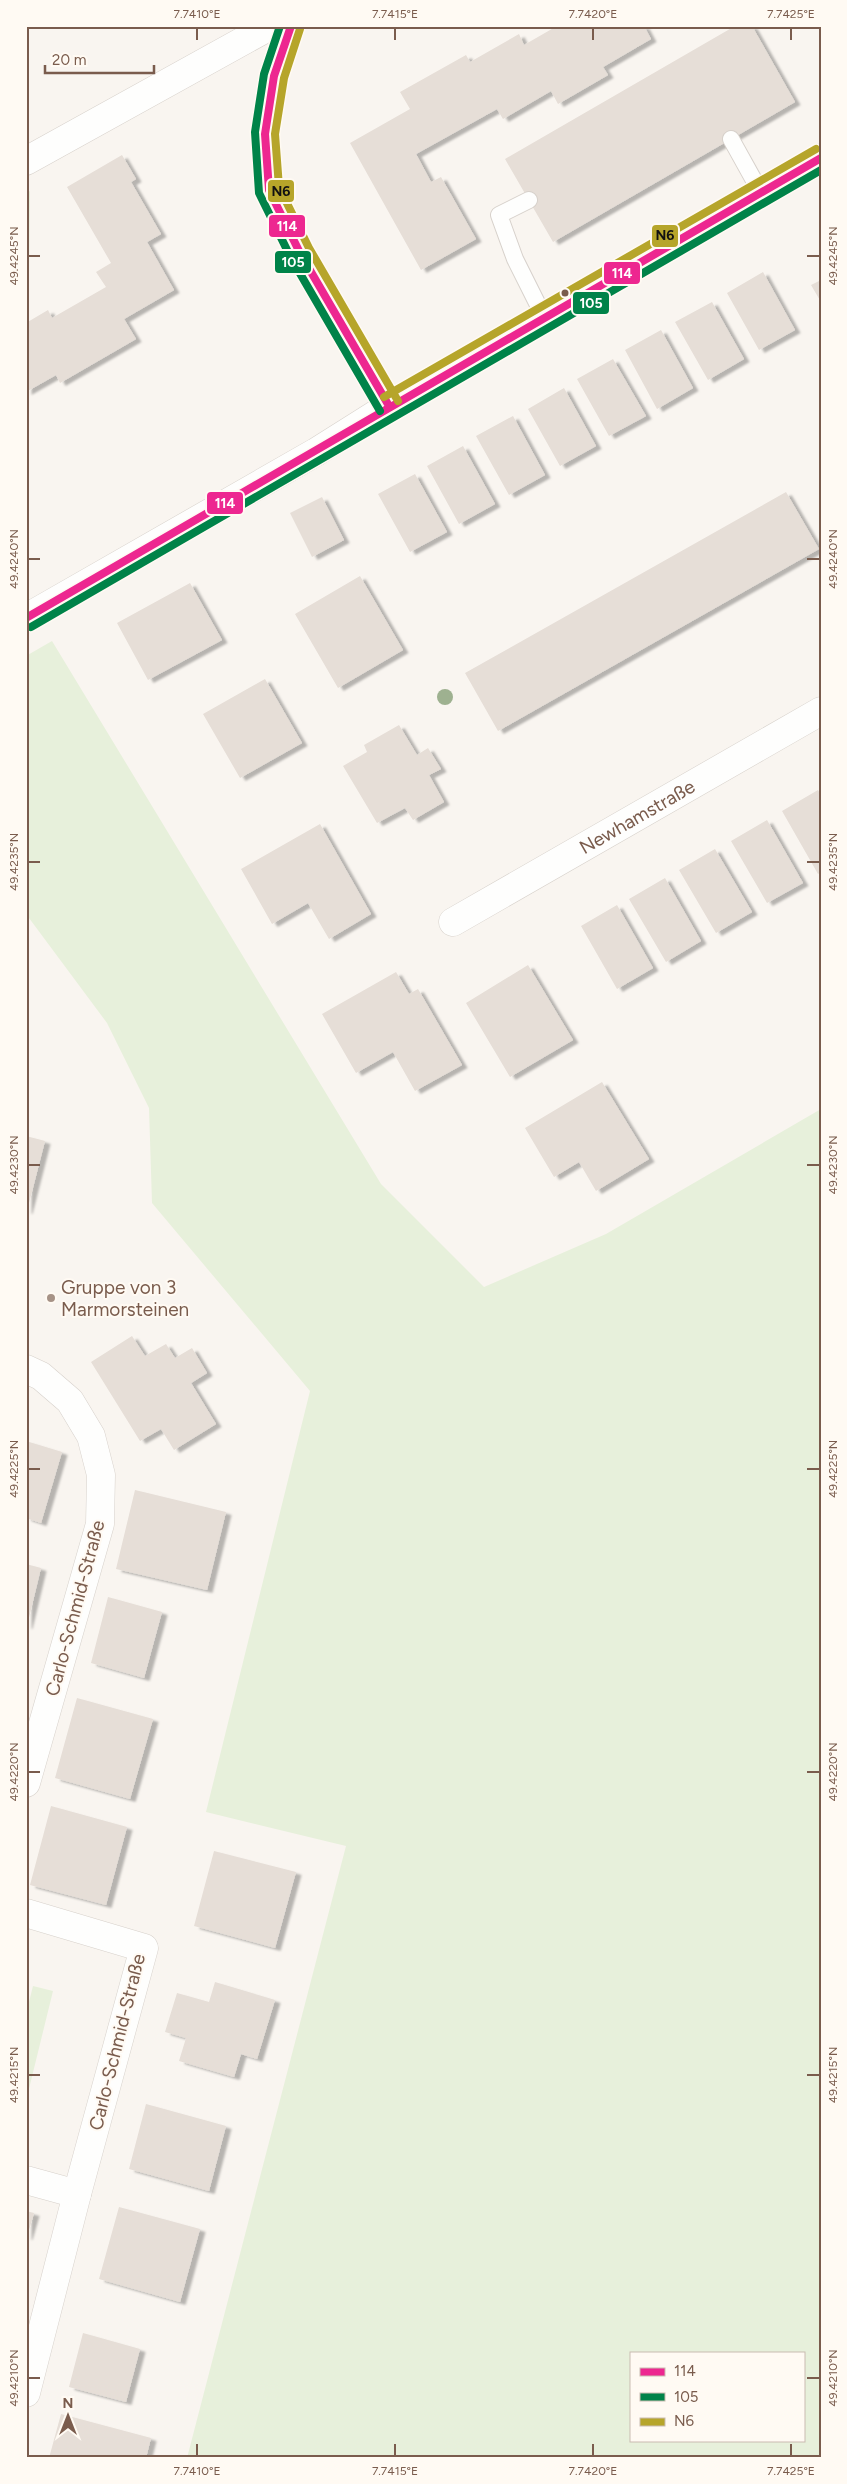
<svg xmlns="http://www.w3.org/2000/svg" width="847" height="2484" font-family="Figtree,sans-serif">
	<style>
		.green { fill: #e7f0db; fill-rule: evenodd }
		.building { fill: #e6ded7; filter: url(#shadow) }
		.lines { fill: none; stroke-linecap: round; stroke-linejoin: round }
		.lane-casing { stroke: #d7d1cb; stroke-width: 18 }
		.street-casing { stroke: #d7d1cb; stroke-width: 29 }
		.lane { stroke: #fefefd; stroke-width: 16 }
		.street { stroke: #fefefd; stroke-width: 28 }
		.bus-1-casing { stroke: #fffaf3; stroke-width: 11 }
		.bus-2-casing { stroke: #fffaf3; stroke-width: 11 }
		.bus-3-casing { stroke: #fffaf3; stroke-width: 11 }
		.bus-1 { stroke: #ed2790; stroke-width: 8 }
		.bus-2 { stroke: #008349; stroke-width: 8 }
		.bus-3 { stroke: #b6a52a; stroke-width: 8 }
		.tree { fill: #9eb190 }
		.ticks { fill: none; stroke: #7a5c4d; stroke-width: 2 }
		.bus-dot { fill: #7a5c4d; stroke: #fffaf3; stroke-width: 2 }
		.poi-dot { fill: #a69286; stroke: #fffaf3; stroke-width: 2 }
		.labels { text-anchor: middle; dominant-baseline: central; stroke-width: 4; stroke-linejoin: round; paint-order: stroke }
		.street-label { font-size: 19px; fill: #7a5c4d; stroke: #fffaf3 }
		.poi-label { font-size: 19px; fill: #7a5c4d; stroke: #fffaf3; text-anchor: start }
		.line-badge { stroke: #fffaf3; stroke-width: 2 }
		.badge-label { font-size: 14px; text-anchor: middle; font-weight: bold; fill: #fff }
		.pale-badge-label { font-size: 14px; text-anchor: middle; font-weight: bold; fill: #111 }
		.neatline { fill: none; stroke: #7a5c4d; stroke-width: 2 }
		.ticks-label { font-size: 12px; text-anchor: middle; fill: #7a5c4d }
	</style>
	<defs>
		<filter id="shadow"><feDropShadow dx="5.5" dy="3" stdDeviation="1" flood-color="#0004"/></filter>
	</defs>
	<rect width="100%" height="100%" fill="#f9f5f0"/>
	<path class="green" d="M 30,191 L 29,273 L 26,274 L 26,193 Z
		M 52,641 L 381,1184 L 484,1287 L 606,1234 L 821,1109 L 821,2458 L 187,2458 L 346,1846 L 206,1812 L 310,1391 L 152,1203 L 149,1108 L 107,1023 L 26,914 L 26,656 ZM 631,2353 L 803,2353 L 803,2440 L 631,2440 Z
		M 33,1986 L 53,1991 L 26,2101 L 26,2014 Z"/>
	<path class="building" d="M 557,26 L 644,26 L 651,39 L 603,67 L 608,75 L 558,104 L 551,91 L 503,119 L 497,109 L 416,154 L 431,182 L 441,177 L 476,239 L 421,270 L 350,143 L 410,109 L 400,92 L 466,55 L 470,62 L 519,34 L 524,45 Z
		M 735,26 L 752,26 L 795,102 L 553,242 L 505,159 Z
		M 122,155 L 136,179 L 131,182 L 161,234 L 147,242 L 174,290 L 124,319 L 136,339 L 60,383 L 56,375 L 26,392 L 26,323 L 48,310 L 52,318 L 106,287 L 96,272 L 111,263 L 67,187 Z
		M 763,272 L 795,330 L 759,350 L 727,293 Z
		M 821,280 L 821,302 L 811,285 Z
		M 712,302 L 744,359 L 708,380 L 675,322 Z
		M 661,330 L 693,388 L 657,409 L 625,350 Z
		M 613,359 L 646,416 L 609,436 L 577,379 Z
		M 564,388 L 596,446 L 560,466 L 528,409 Z
		M 513,416 L 545,475 L 509,495 L 476,436 Z
		M 463,446 L 495,504 L 459,524 L 427,466 Z
		M 415,474 L 447,532 L 410,552 L 378,494 Z
		M 786,492 L 819,549 L 498,731 L 465,673 Z
		M 322,497 L 344,540 L 312,557 L 290,513 Z
		M 360,576 L 403,650 L 338,688 L 295,614 Z
		M 190,583 L 222,640 L 148,680 L 117,623 Z
		M 265,679 L 302,743 L 240,778 L 203,714 Z
		M 399,725 L 417,755 L 428,748 L 441,769 L 429,775 L 444,802 L 413,820 L 405,808 L 377,823 L 343,766 L 367,752 L 364,745 Z
		M 818,790 L 821,795 L 821,872 L 818,874 L 782,811 Z
		M 767,820 L 803,883 L 767,903 L 731,841 Z
		M 320,824 L 371,914 L 329,939 L 308,903 L 272,924 L 241,869 Z
		M 715,849 L 752,912 L 716,933 L 679,870 Z
		M 665,878 L 701,941 L 666,962 L 629,899 Z
		M 617,905 L 653,968 L 617,989 L 581,926 Z
		M 528,965 L 573,1040 L 510,1077 L 466,1003 Z
		M 396,972 L 409,994 L 418,989 L 462,1065 L 415,1091 L 393,1052 L 356,1073 L 322,1014 Z
		M 602,1082 L 649,1159 L 596,1191 L 579,1162 L 554,1177 L 525,1128 Z
		M 26,1136 L 45,1141 L 27,1211 L 26,1211 Z
		M 132,1336 L 145,1356 L 166,1344 L 175,1358 L 192,1348 L 207,1373 L 191,1383 L 216,1424 L 174,1450 L 161,1429 L 140,1441 L 91,1362 Z
		M 26,1441 L 62,1452 L 41,1523 L 26,1518 Z
		M 135,1490 L 226,1512 L 207,1590 L 116,1569 Z
		M 26,1564 L 41,1568 L 27,1626 L 26,1626 Z
		M 108,1597 L 162,1612 L 144,1678 L 91,1663 Z
		M 77,1698 L 153,1719 L 130,1799 L 55,1778 Z
		M 51,1806 L 127,1827 L 106,1905 L 30,1885 Z
		M 214,1851 L 296,1872 L 275,1948 L 194,1926 Z
		M 215,1982 L 275,2000 L 257,2059 L 241,2054 L 234,2077 L 179,2061 L 186,2038 L 165,2032 L 177,1993 L 209,2002 Z
		M 146,2104 L 226,2126 L 209,2191 L 129,2169 Z
		M 119,2207 L 200,2229 L 180,2302 L 99,2279 Z
		M 26,2211 L 34,2213 L 27,2237 L 26,2237 Z
		M 83,2333 L 140,2349 L 126,2402 L 69,2387 Z
		M 61,2414 L 151,2438 L 146,2458 L 49,2458 Z"/>
	<g class="lines">
		<g class="lane-casing">
			<path id="lane" d="M 731,139 L 761,193
				M 529,200 L 499,215 L 515,259 L 545,319"/>
		</g>
		<g class="street-casing">
			<g id="street">
				<path d="M 291,26 L 274,76 L 265,134 L 269,190 L 300,253 L 389,406"/>
				<path d="M 26,161 L 270,26"/>
				<path d="M 26,618 L 316,452 L 389,406 L 821,158"/>
				<path id="s1" d="M 453,922 L 821,711"/>
				<path d="M 26,1369 L 41,1376 L 70,1401 L 91,1436 L 101,1475 L 100,1524 L 26,1783"/>
				<path d="M 26,1913 L 144,1948 L 77,2194 L 26,2393"/>
				<path d="M 26,2180 L 77,2194"/>
			</g>
		</g>
		<use href="#lane" class="lane"/>
		<use href="#street" class="street"/>
		<g class="bus-1-casing">
			<path id="bus-1" d="M 291,26 L 274,76 L 265,134 L 269,190 L 300,253 L 389,406
				M 26,618 L 821,158"/>
		</g>
		<g class="bus-2-casing">
			<path id="bus-2" d="M 280,26 L 264,74 L 255,132 L 259,193 L 291,258 L 380,411
				M 31,627 L 821,170"/>
		</g>
		<g class="bus-3-casing">
			<path id="bus-3" d="M 300,29 L 284,78 L 275,134 L 279,187 L 309,248 L 398,401
				M 384,397 L 816,149"/>
		</g>
		<use href="#bus-1" class="bus-1"/>
		<use href="#bus-2" class="bus-2"/>
		<use href="#bus-3" class="bus-3"/>
	</g>
	<circle class="tree" cx="445" cy="697" r="8"/>
	<path class="ticks" d="M 197,28 L 197,40M 395,28 L 395,40M 593,28 L 593,40M 791,28 L 791,40M 28,256 L 40,256M 807,256 L 820,256M 28,559 L 40,559M 807,559 L 820,559M 28,862 L 40,862M 807,862 L 820,862M 28,1165 L 40,1165M 807,1165 L 820,1165M 28,1469 L 40,1469M 807,1469 L 820,1469M 28,1772 L 40,1772M 807,1772 L 820,1772M 28,2075 L 40,2075M 807,2075 L 820,2075M 28,2378 L 40,2378M 807,2378 L 820,2378M 197,2444 L 197,2456M 395,2444 L 395,2456M 593,2444 L 593,2456M 791,2444 L 791,2456"/>
	<circle class="bus-dot" cx="565" cy="293" r="4.5"/>
	<circle class="poi-dot" cx="51" cy="1298" r="5"/>
	<g class="labels">
		<g class="street-label">
			<text stroke="none"><textPath href="#s1" startOffset="212">Newhamstraße</textPath></text>
			<text transform="translate(75 1608) rotate(-75)">Carlo-Schmid-Straße</text>
			<text transform="translate(117 2042) rotate(-76)">Carlo-Schmid-Straße</text>
		</g>
		<g class="poi-label">
			<text x="61" y="1287">Gruppe von 3<tspan x="61" dy="22">Marmorsteinen</tspan></text>
		</g>
	</g>
	<g class="line-badge">
		<rect x="267" y="179" width="28" height="24" rx="5" fill="#b6a52a"/>
		<rect x="268" y="214" width="38" height="24" rx="5" fill="#ed2790"/>
		<rect x="651" y="224" width="28" height="24" rx="5" fill="#b6a52a"/>
		<rect x="274" y="250" width="38" height="24" rx="5" fill="#008349"/>
		<rect x="603" y="261" width="38" height="24" rx="5" fill="#ed2790"/>
		<rect x="572" y="291" width="38" height="24" rx="5" fill="#008349"/>
		<rect x="206" y="491" width="38" height="24" rx="5" fill="#ed2790"/>
	</g>
	<g class="badge-label">
		<text x="287" y="231">114</text>
		<text x="293" y="267">105</text>
		<text x="622" y="278">114</text>
		<text x="591" y="308">105</text>
		<text x="225" y="508">114</text>
	</g>
	<g class="pale-badge-label">
		<text x="281" y="196">N6</text>
		<text x="665" y="240">N6</text>
	</g>
	<rect width="847" height="2484" fill="none" stroke="#fffaf3" stroke-width="55"/>
	<rect x="630" y="2352" width="175" height="90" fill="#fffaf3" stroke="#cabbb1"/>
	<rect x="640" y="2368" width="25" height="8" fill="#ed2790" stroke="#cabbb1"/>
	<text x="674" y="2376" font-size="15" fill="#7a5c4d">114</text>
	<rect x="640" y="2393" width="25" height="8" fill="#008349" stroke="#cabbb1"/>
	<text x="674" y="2402" font-size="15" fill="#7a5c4d">105</text>
	<rect x="640" y="2418" width="25" height="8" fill="#b6a52a" stroke="#cabbb1"/>
	<text x="674" y="2426" font-size="15" fill="#7a5c4d">N6</text>
	<g transform="translate(68 2416)" stroke="#fffaf3" stroke-width="4" paint-order="stroke">
	<path d="M0-4L9 19L0 12L-9 19Z" fill="#7a5c4d"/>
	<text y="-8" font-size="14" font-weight="bold" text-anchor="middle" fill="#7a5c4d">N</text>
	</g>
	<path d="M45 65v8h109v-8" fill="none" stroke="#7a5c4d" stroke-width="2.5"/>
	<text x="52" y="65" font-size="15" fill="#7a5c4d" stroke="#fffaf3" stroke-width="4" paint-order="stroke">20 m</text>
	<rect x="28" y="28" width="792" height="2428" class="neatline"/>
	<g class="ticks-label">
		<text x="197" y="18">7.7410°E</text>
		<text x="395" y="18">7.7415°E</text>
		<text x="593" y="18">7.7420°E</text>
		<text x="791" y="18">7.7425°E</text>
		<text transform="translate(14 256) rotate(-90)" y="4">49.4245°N</text>
		<text transform="translate(833 256) rotate(-90)" y="4">49.4245°N</text>
		<text transform="translate(14 559) rotate(-90)" y="4">49.4240°N</text>
		<text transform="translate(833 559) rotate(-90)" y="4">49.4240°N</text>
		<text transform="translate(14 862) rotate(-90)" y="4">49.4235°N</text>
		<text transform="translate(833 862) rotate(-90)" y="4">49.4235°N</text>
		<text transform="translate(14 1165) rotate(-90)" y="4">49.4230°N</text>
		<text transform="translate(833 1165) rotate(-90)" y="4">49.4230°N</text>
		<text transform="translate(14 1469) rotate(-90)" y="4">49.4225°N</text>
		<text transform="translate(833 1469) rotate(-90)" y="4">49.4225°N</text>
		<text transform="translate(14 1772) rotate(-90)" y="4">49.4220°N</text>
		<text transform="translate(833 1772) rotate(-90)" y="4">49.4220°N</text>
		<text transform="translate(14 2075) rotate(-90)" y="4">49.4215°N</text>
		<text transform="translate(833 2075) rotate(-90)" y="4">49.4215°N</text>
		<text transform="translate(14 2378) rotate(-90)" y="4">49.4210°N</text>
		<text transform="translate(833 2378) rotate(-90)" y="4">49.4210°N</text>
		<text x="197" y="2475">7.7410°E</text>
		<text x="395" y="2475">7.7415°E</text>
		<text x="593" y="2475">7.7420°E</text>
		<text x="791" y="2475">7.7425°E</text>
	</g>
</svg>
